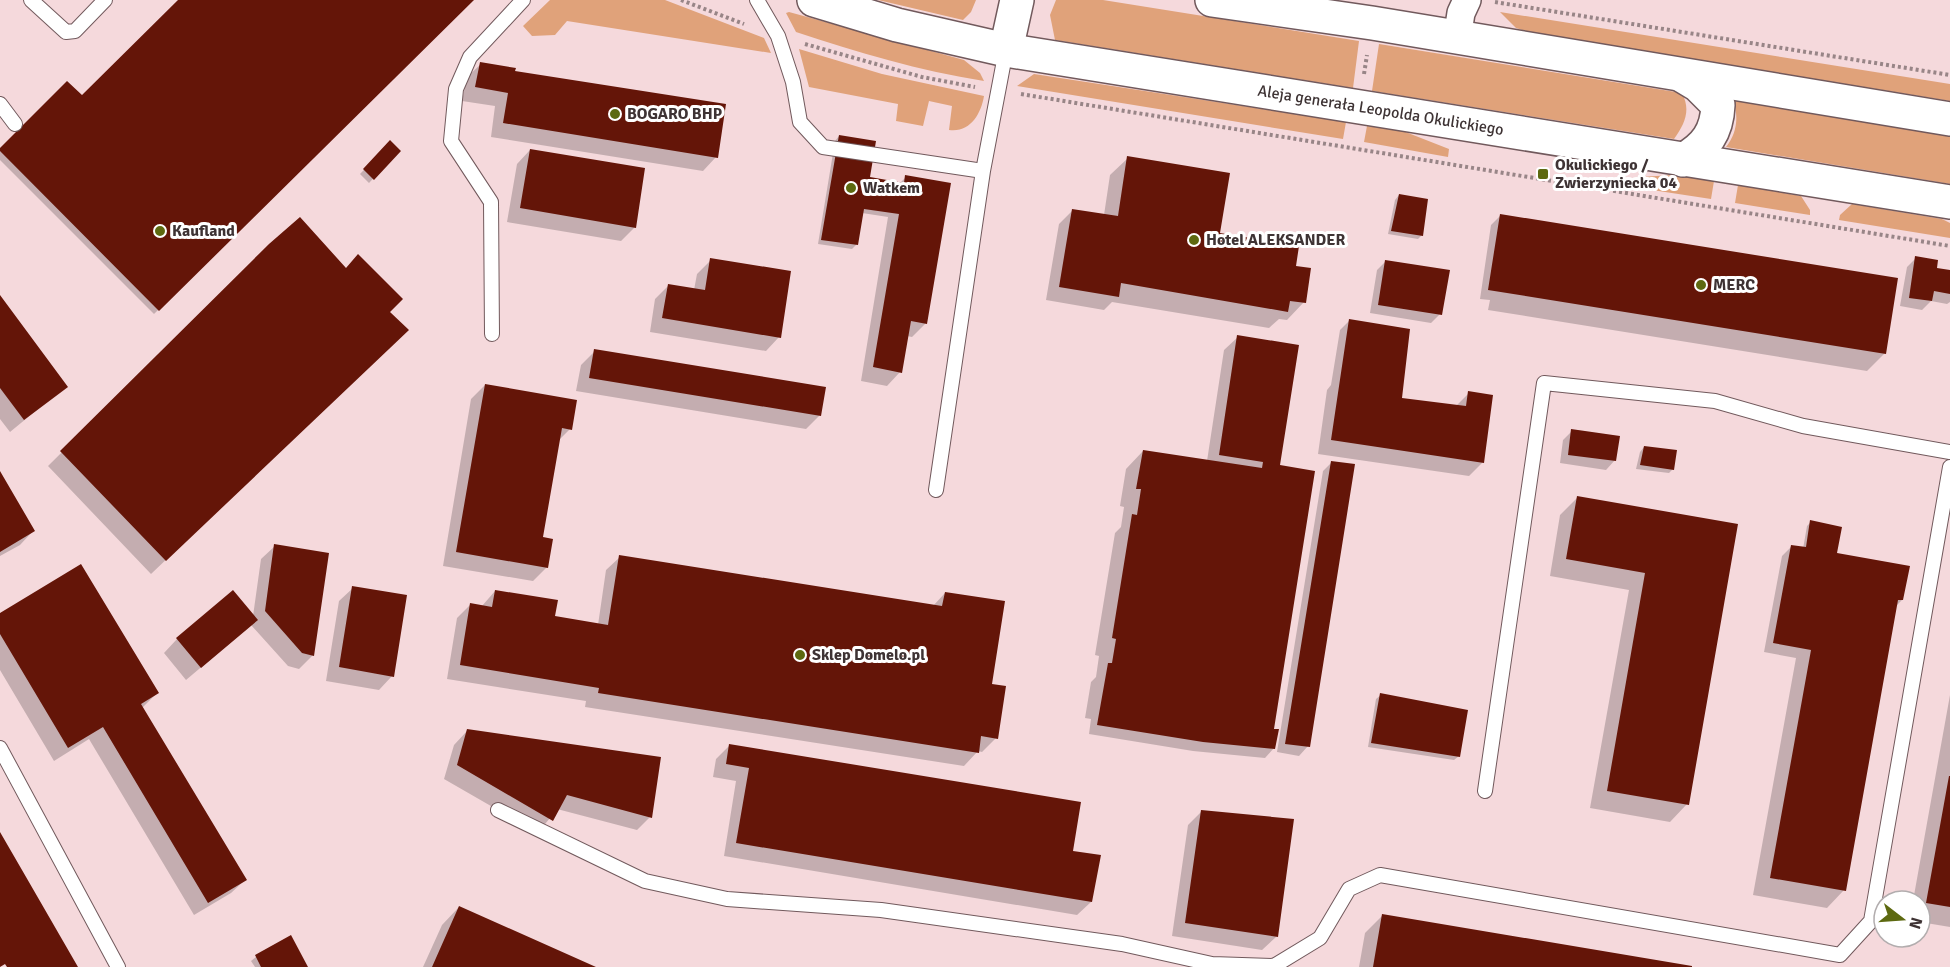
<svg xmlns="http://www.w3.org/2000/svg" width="1950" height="967" font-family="Signika,sans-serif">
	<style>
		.green { fill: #e0a27a }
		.shadow { fill: #0003 }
		.building { fill: #641508 }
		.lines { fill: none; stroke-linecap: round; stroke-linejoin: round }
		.service-casing { stroke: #71595c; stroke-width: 16 }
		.minor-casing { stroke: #71595c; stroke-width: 30 }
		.secondary-casing { stroke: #71595c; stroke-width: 36 }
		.path { stroke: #988587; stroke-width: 4; stroke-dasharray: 3 3; stroke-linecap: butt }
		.service { stroke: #fff; stroke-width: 14 }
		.minor { stroke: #fff; stroke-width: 27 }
		.secondary { stroke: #fff; stroke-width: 33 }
		.poi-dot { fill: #5d6910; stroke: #fff; stroke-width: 2 }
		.labels { text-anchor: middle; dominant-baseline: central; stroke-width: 6; stroke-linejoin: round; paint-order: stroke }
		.street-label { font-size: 16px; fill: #3e3334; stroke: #fff }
		.poi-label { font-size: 16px; font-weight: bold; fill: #3e3334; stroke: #fff; text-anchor: start }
	</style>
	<rect width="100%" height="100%" fill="#f5d9dc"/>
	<path class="green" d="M 550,0 L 665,0 L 764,38 L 771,53 L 567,21 L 555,35 L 532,36 L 523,26 Z
		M 878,0 L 976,0 L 971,12 L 963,20 Z
		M 1056,0 L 1103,0 L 1359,41 L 1353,88 L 1055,40 L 1050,15 Z
		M 789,12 L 964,60 L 980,73 L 984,81 C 920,71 857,52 796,32 L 786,13 Z
		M 1500,12 L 1950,84 L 1950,101 L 1532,33 L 1516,28 Z
		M 1379,44 L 1682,93 C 1691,110 1685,124 1674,139 L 1372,91 Z
		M 799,49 L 882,74 L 984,96 C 981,114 970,133 949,130 L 952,106 L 929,101 L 923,126 L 896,121 L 898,104 L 809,87 Z
		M 1034,74 L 1346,122 L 1343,139 L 1017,86 Z
		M 1733,100 L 1950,136 L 1950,184 L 1726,147 C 1737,133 1739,117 1733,100 Z
		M 1367,126 L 1403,131 L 1449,149 L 1448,157 L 1364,142 Z
		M 1672,175 L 1714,181 L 1711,199 L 1639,188 L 1641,177 Z
		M 1738,185 L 1801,196 L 1810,210 L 1810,215 L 1735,203 Z
		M 1852,204 L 1942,219 L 1950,223 L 1950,238 L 1839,220 L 1840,215 Z"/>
	<path class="shadow" d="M 180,0 L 472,0 L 154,314 L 0,160 L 0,150 L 82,98 Z
		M 481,64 L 514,72 L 716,157 L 703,171 L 491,137 L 495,106 L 462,101 L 467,77 Z
		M 839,136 L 868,179 L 899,184 L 906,177 L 926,323 L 912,337 L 907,336 L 900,372 L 887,386 L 861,381 L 888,217 L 862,213 L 856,245 L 852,249 L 818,244 L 835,141 Z
		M 390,143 L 399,151 L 369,183 L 360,174 Z
		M 530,150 L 635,227 L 621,241 L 507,222 L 517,164 Z
		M 1128,158 L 1219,234 L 1304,302 L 1287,320 L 1279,319 L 1269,328 L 1112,302 L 1104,310 L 1046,300 L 1059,224 L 1073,210 L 1104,215 L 1110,175 Z
		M 1399,195 L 1422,235 L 1418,239 L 1388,234 L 1395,200 Z
		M 1500,216 L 1885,353 L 1867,371 L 1488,310 L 1490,300 L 1480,299 L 1491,225 Z
		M 270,246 L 346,269 L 388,312 L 393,344 L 151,574 L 48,466 Z
		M 1916,258 L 1935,269 L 1950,272 L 1950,302 L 1947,304 L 1931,301 L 1922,310 L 1900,306 L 1907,267 Z
		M 711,260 L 779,337 L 766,351 L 650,332 L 655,299 L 668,286 L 694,290 L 697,274 Z
		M 1386,261 L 1440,314 L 1431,323 L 1370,313 L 1377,270 Z
		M 0,297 L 66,386 L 10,432 L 0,419 Z
		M 1350,320 L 1400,399 L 1456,406 L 1469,393 L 1483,462 L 1469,476 L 1318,454 L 1327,390 L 1331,385 L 1340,330 Z
		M 1238,337 L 1278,466 L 1272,729 L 1274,748 L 1265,758 L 1193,751 L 1089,734 L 1091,719 L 1085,718 L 1091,682 L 1096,677 L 1099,656 L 1095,655 L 1115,533 L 1121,527 L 1124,507 L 1120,506 L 1126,469 L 1143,451 L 1207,461 L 1224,350 Z
		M 595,351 L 820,415 L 806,429 L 576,391 L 581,365 Z
		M 485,385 L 570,429 L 558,441 L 542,538 L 547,567 L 533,581 L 443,566 L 471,399 Z
		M 1572,431 L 1615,460 L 1606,470 L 1560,463 L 1563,440 Z
		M 1644,447 L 1673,469 L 1669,473 L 1636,469 L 1640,452 Z
		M 1332,462 L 1308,746 L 1299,756 L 1277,752 L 1323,471 Z
		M 0,474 L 33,531 L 20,545 L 0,556 Z
		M 1577,498 L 1736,526 L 1687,804 L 1670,822 L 1590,808 L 1629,590 L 1550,576 L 1560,515 Z
		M 1811,522 L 1836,552 L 1902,600 L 1896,606 L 1844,890 L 1827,908 L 1753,895 L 1796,658 L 1764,652 L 1782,556 L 1791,547 L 1803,549 L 1807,526 Z
		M 275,546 L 313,655 L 299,669 L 288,666 L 251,625 L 186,680 L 164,653 L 177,639 L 253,616 L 261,559 Z
		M 620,557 L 933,606 L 945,593 L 990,686 L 996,738 L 982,752 L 978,751 L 964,766 L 585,707 L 586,701 L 447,679 L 457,618 L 471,604 L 482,606 L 495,591 L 553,617 L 598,625 L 606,570 Z
		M 353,588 L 392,676 L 379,690 L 326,681 L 339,601 Z
		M 0,615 L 157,693 L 142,708 L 245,880 L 231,893 L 194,915 L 89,739 L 54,761 L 0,670 Z
		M 1381,695 L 1459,756 L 1454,760 L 1368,747 L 1376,699 Z
		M 1950,695 L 1950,927 L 1920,922 L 1920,901 L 1913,901 Z
		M 467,731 L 650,817 L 637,830 L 557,809 L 538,833 L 444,779 L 454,745 Z
		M 730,745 L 1071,852 L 1091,902 L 1077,915 L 724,856 L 736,781 L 713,777 L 716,759 Z
		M 1202,811 L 1276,937 L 1262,950 L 1172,936 L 1188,825 Z
		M 459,907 L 592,967 L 423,967 L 442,925 Z
		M 1382,916 L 1690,967 L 1359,967 L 1365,933 Z
		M 291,937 L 307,967 L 255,967 L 251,961 L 256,957 Z"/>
	<path class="building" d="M 178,0 L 474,0 L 159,311 L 0,151 L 0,148 L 67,81 L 82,95 Z
		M 480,62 L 516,68 L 515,71 L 726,104 L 718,158 L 503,123 L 508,93 L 475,87 Z
		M 839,135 L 876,141 L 870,177 L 904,183 L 905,175 L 951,183 L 927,324 L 911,321 L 902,373 L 873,367 L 899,214 L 864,209 L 858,245 L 821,240 Z
		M 390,140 L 401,151 L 374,180 L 363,169 Z
		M 530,149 L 645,168 L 636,228 L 520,208 Z
		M 1127,156 L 1230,173 L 1220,233 L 1299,246 L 1296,266 L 1311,268 L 1306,303 L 1290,301 L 1288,312 L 1121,283 L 1119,297 L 1059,287 L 1072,209 L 1118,216 Z
		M 1399,194 L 1428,199 L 1423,236 L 1391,231 Z
		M 1500,214 L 1898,278 L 1886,354 L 1488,290 Z
		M 300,217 L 346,268 L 358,254 L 403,299 L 390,312 L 409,330 L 166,561 L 60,451 L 269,244 Z
		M 1915,256 L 1938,260 L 1937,268 L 1950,270 L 1950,294 L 1934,291 L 1932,301 L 1909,298 Z
		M 710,258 L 791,271 L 781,338 L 662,318 L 668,284 L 705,290 Z
		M 1385,260 L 1450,270 L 1442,315 L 1378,305 Z
		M 0,295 L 68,387 L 24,420 L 0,388 Z
		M 1349,319 L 1410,329 L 1402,398 L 1466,406 L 1468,391 L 1493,395 L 1484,463 L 1331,440 Z
		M 1237,335 L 1299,345 L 1280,465 L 1315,471 L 1274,729 L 1279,729 L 1275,749 L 1203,742 L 1097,725 L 1108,663 L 1112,663 L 1116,639 L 1112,638 L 1132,514 L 1137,515 L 1141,489 L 1136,489 L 1143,450 L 1262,468 L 1263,462 L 1219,455 Z
		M 594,349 L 826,387 L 821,416 L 589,378 Z
		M 485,384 L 577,400 L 572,430 L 562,428 L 543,537 L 553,539 L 548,568 L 456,552 Z
		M 1571,429 L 1620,436 L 1616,461 L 1568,455 Z
		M 1644,446 L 1677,450 L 1674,470 L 1640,465 Z
		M 1331,461 L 1355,464 L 1310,747 L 1285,744 Z
		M 0,471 L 35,531 L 0,552 Z
		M 1577,496 L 1738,524 L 1689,805 L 1607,791 L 1645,573 L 1566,559 Z
		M 1810,520 L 1842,527 L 1837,553 L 1910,566 L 1903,600 L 1898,600 L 1846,891 L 1770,878 L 1811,650 L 1773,643 L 1791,545 L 1806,547 Z
		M 274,544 L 329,553 L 314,656 L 302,653 L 265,611 Z
		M 619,555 L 942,606 L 945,592 L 1005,601 L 992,684 L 1006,686 L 998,739 L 981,736 L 979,753 L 598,693 L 599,688 L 460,665 L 470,603 L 492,607 L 495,590 L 558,600 L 555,616 L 608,625 Z
		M 81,564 L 159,693 L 141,704 L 247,880 L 208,903 L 103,727 L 68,748 L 0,634 L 0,613 Z
		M 352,586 L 407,595 L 394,677 L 339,667 Z
		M 233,590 L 258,620 L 201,668 L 176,638 Z
		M 1380,693 L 1468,710 L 1460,757 L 1371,743 Z
		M 467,729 L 661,757 L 652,818 L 567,795 L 553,821 L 457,765 Z
		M 729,744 L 1081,802 L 1073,851 L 1101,855 L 1092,902 L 736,843 L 749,768 L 726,764 Z
		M 1949,776 L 1950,776 L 1950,907 L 1926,903 Z
		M 1201,810 L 1294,819 L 1278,937 L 1185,923 Z
		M 0,832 L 22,870 L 78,967 L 7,967 L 5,964 L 0,967 Z
		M 459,906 L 596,967 L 432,967 Z
		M 1382,914 L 1692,966 L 1692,967 L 1373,967 Z
		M 291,935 L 308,967 L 261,967 L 255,955 Z"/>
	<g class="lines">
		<g class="service-casing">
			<path id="service" d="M 31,0 L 66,32 L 75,31 L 105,0
				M 757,0 L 778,36 L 793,82 L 800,122 L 823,147 L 983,171
				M 0,104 L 15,124
				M 492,334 L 491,202 L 451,141 L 456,89 L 470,57 L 523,0
				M 936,490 L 983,171 L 1006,50
				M 0,748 L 118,967
				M 1485,791 L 1544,383 L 1715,401 L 1803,426 L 1950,452
				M 498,810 L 645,881 L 727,899 L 881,910 L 1122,944 L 1212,964 L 1274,966 L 1320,938 L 1349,889 L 1380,875 L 1840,955 L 1871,921 L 1950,467"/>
		</g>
		<g class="minor-casing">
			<path id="minor" d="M 1457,39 L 1461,13 L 1467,0"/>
		</g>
		<g class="secondary-casing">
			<g id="secondary">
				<path id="s1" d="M 814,0 L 897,25 L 1006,50 L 1950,202"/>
				<path d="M 1212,0 L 1372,23 L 1950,119"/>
				<path d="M 1006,50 L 1017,0"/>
				<path d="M 1683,76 L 1698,85 L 1718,105 C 1717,132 1706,147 1683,160"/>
			</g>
		</g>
		<path class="path" d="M 681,0 L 744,24
			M 1495,2 L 1950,75
			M 805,44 L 922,77 L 975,87
			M 1364,74 L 1367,55
			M 1021,94 L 1950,246"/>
		<use href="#service" class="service"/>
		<use href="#minor" class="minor"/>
		<use href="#secondary" class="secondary"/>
	</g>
	<g class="poi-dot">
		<circle cx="615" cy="114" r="6"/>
		<rect x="1537" y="168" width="12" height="12" rx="3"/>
		<circle cx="851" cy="188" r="6"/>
		<circle cx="160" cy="231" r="6"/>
		<circle cx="1194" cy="240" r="6"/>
		<circle cx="1701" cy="285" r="6"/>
		<circle cx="800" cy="655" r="6"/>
	</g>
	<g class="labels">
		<g class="street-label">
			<text stroke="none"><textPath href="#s1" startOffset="578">Aleja generała Leopolda Okulickiego</textPath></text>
		</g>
		<g class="poi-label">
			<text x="627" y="114">BOGARO BHP</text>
			<text x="1555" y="165">Okulickiego /<tspan x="1555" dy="18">Zwierzyniecka 04</tspan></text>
			<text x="863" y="188">Watkem</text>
			<text x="172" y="231">Kaufland</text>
			<text x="1206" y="240">Hotel ALEKSANDER</text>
			<text x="1713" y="285">MERC</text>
			<text x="812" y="655">Sklep Domelo.pl</text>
		</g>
	</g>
	<g transform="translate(1902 919) rotate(107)"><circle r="28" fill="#ffffff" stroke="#b2adae" stroke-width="1.5"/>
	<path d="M0-4.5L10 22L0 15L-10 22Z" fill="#5d6910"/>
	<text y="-9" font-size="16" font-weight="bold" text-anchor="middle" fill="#3e3334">N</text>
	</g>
</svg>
